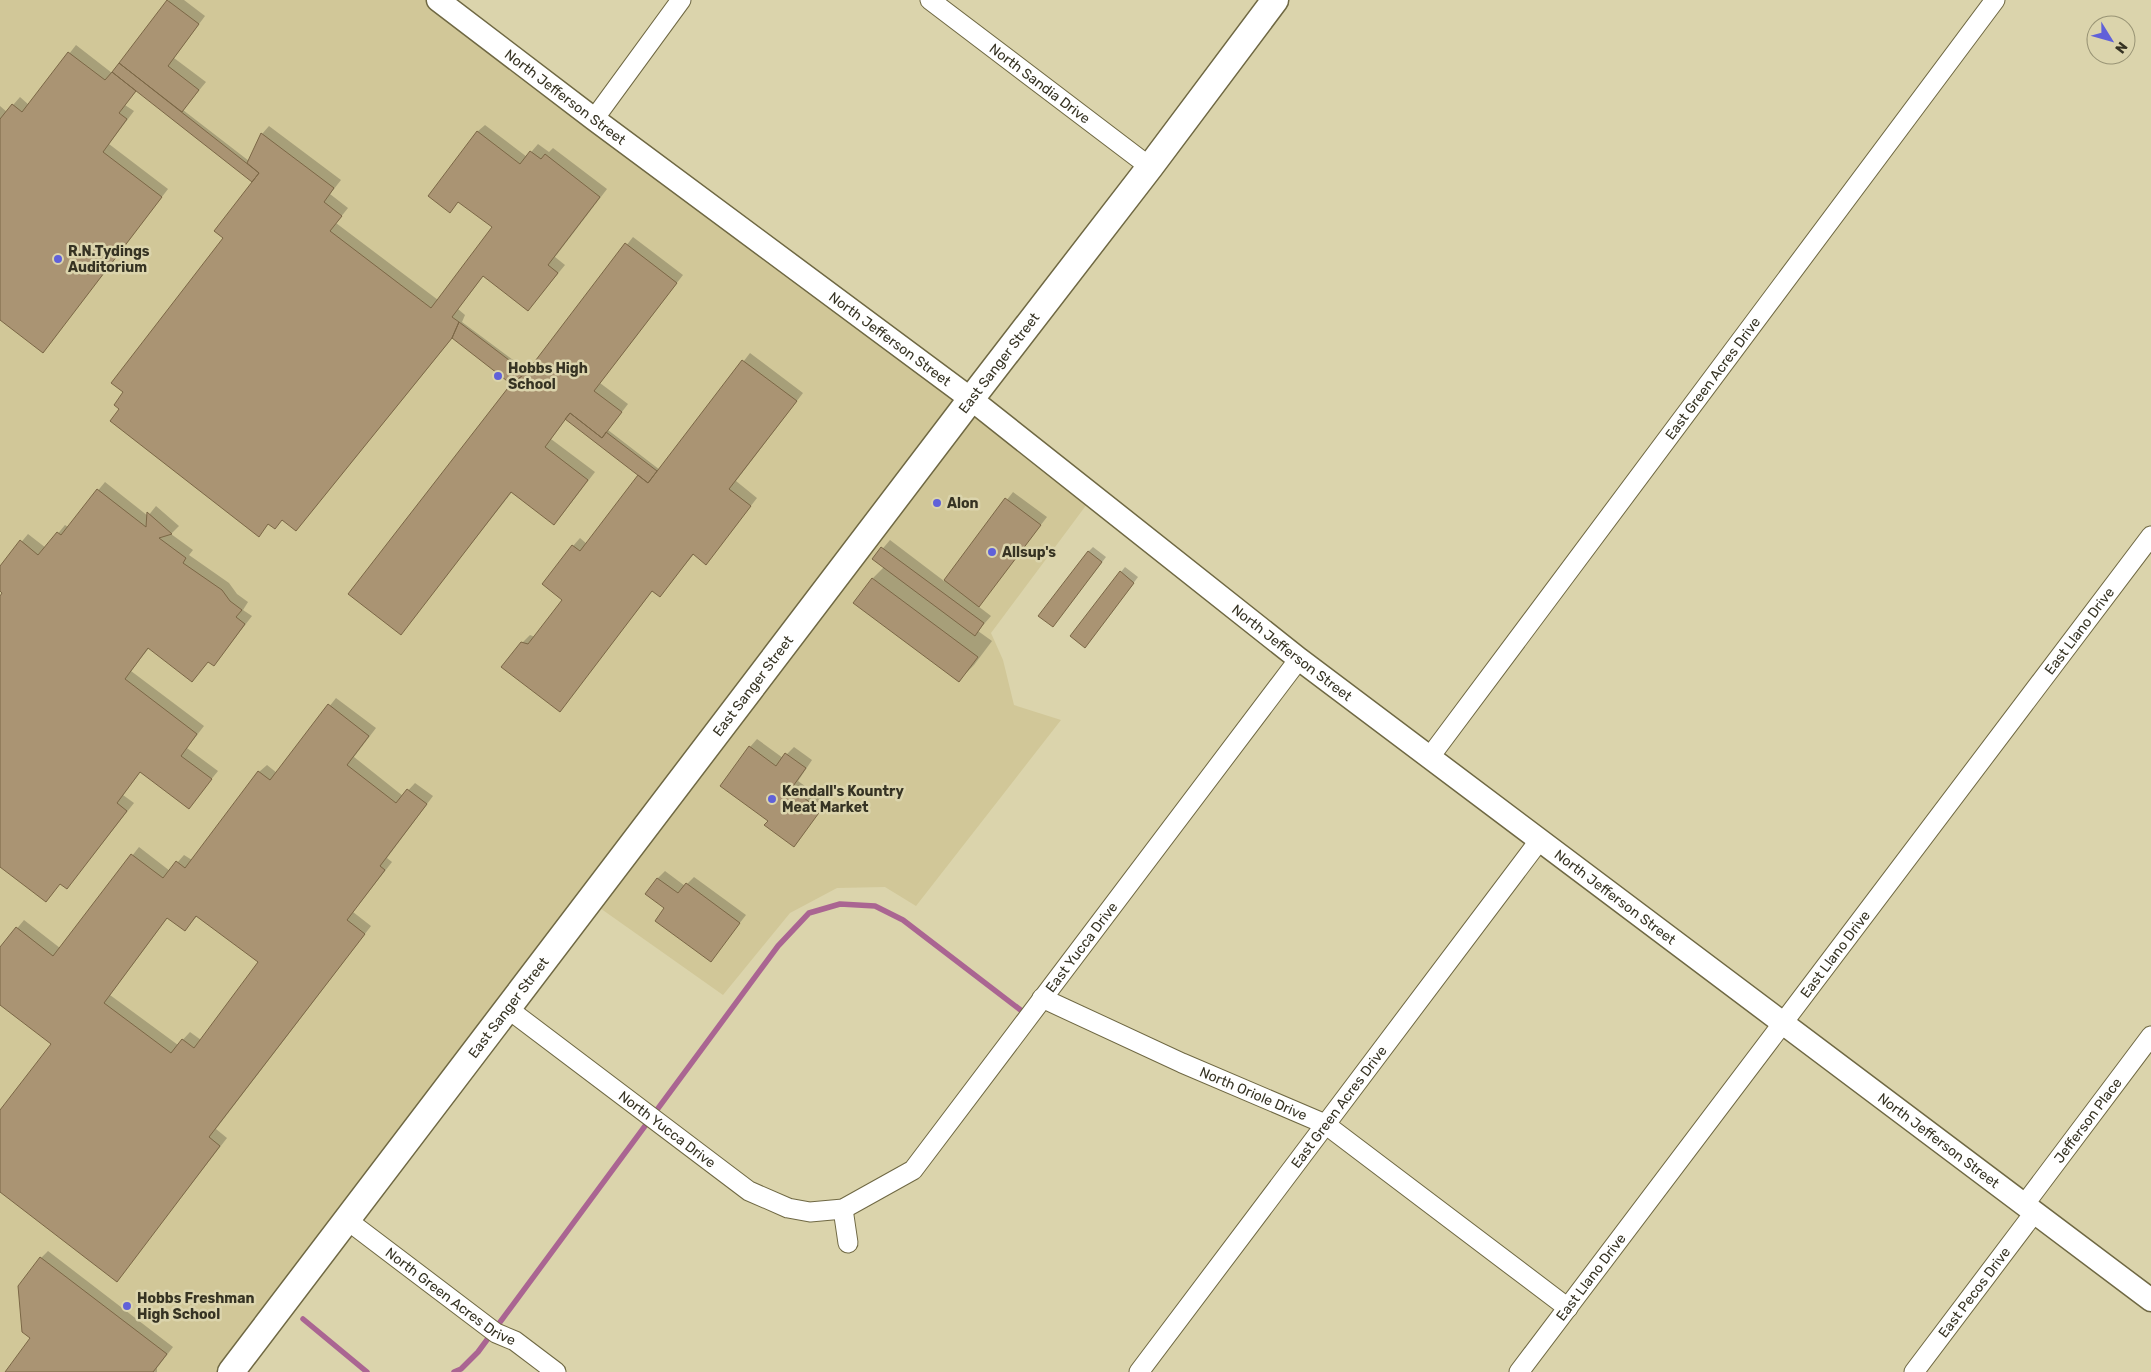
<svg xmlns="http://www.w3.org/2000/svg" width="2151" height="1372" font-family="Rubik,sans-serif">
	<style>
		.built { fill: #d1c798 }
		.shadow { fill: #0003; fill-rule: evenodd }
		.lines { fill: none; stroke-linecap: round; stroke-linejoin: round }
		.stream { stroke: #aa6592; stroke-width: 5.5 }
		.building { fill: #aa9473; stroke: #7b6746; fill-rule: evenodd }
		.minor-casing { stroke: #6f6843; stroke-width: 21 }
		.tertiary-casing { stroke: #6f6843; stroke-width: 25 }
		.secondary-casing { stroke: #6f6843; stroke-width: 29 }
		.minor { stroke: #fff; stroke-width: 19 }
		.tertiary { stroke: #fff; stroke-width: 22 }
		.secondary { stroke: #fff; stroke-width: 26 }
		.poi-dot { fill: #6061d9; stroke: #dbd4ac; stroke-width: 2 }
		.labels { text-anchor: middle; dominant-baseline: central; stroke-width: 5; stroke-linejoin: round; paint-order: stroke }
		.street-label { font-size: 14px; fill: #363323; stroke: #dbd4ac }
		.poi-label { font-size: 14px; font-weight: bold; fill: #363323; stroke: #dbd4ac; text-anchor: start }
	</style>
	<rect width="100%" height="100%" fill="#dbd4ac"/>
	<path class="built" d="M 0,0 L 441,0 L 1093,496 L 991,633 L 1003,660 L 1014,705 L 1061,720 L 916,906 L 885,887 L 837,888 L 790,913 L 723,995 L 590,901 L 231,1372 L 0,1372 Z"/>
	<path class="shadow" d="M 169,0 L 184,0 L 205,16 L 174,58 L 206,82 L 183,110 L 249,161 L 262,134 L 269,126 L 341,180 L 330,194 L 348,208 L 336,223 L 438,300 L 493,227 L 459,201 L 450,211 L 477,132 L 485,125 L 527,157 L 538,144 L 549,152 L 553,148 L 607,189 L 555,257 L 565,265 L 528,310 L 484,275 L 458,309 L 465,315 L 462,322 L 528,371 L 633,237 L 683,275 L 600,383 L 628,404 L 608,430 L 660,470 L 750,353 L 803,393 L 736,481 L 757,498 L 713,555 L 694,554 L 660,595 L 653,590 L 560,710 L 522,643 L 530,635 L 535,637 L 564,599 L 573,546 L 580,538 L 587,544 L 640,475 L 566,419 L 551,439 L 595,472 L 561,516 L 553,523 L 512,492 L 401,633 L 513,382 L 453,337 L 303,522 L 296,530 L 283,519 L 269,523 L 259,535 L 224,238 L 254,182 L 137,90 L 125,105 L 134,111 L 109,144 L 168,189 L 43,352 L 0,319 L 0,106 L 7,112 L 20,97 L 29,105 L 76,45 L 112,73 Z
		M 105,482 L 148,516 L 156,506 L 179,526 L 171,534 L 193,550 L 189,555 L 229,583 L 237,594 L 248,602 L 243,610 L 252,616 L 214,665 L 209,661 L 149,648 L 131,671 L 204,726 L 187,748 L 218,771 L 189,807 L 141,771 L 123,795 L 134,803 L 67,888 L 61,883 L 0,866 L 0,598 L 4,593 L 0,590 L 0,568 L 28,534 L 46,548 L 65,525 L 68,527 Z
		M 1013,492 L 1047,517 L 978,606 L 991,616 L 978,631 L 992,641 L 974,665 L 959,680 L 873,578 L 884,567 L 874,559 L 890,540 L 944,581 Z
		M 1093,547 L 1106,557 L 1057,621 L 1088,552 Z
		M 1125,567 L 1138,577 L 1090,641 L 1121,572 Z
		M 336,698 L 376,728 L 354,757 L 403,796 L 415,783 L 433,796 L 387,858 L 392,862 L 353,912 L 371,926 L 216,1129 L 227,1138 L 117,1280 L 0,1191 L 0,1113 L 53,1044 L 0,1004 L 0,949 L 24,920 L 60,948 L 139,847 L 170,871 L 184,855 L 192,860 L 259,772 L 267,765 L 277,773 ZM 197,916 L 260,962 L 201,1040 L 190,1032 L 178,1045 L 110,995 L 168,917 L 185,930 Z
		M 757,739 L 783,758 L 794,747 L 812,760 L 798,781 L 827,802 L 794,845 L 769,820 L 750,747 Z
		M 665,871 L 685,886 L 694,877 L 746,915 L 711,960 L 666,908 L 657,879 Z
		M 48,1251 L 173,1347 L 157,1368 L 157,1372 L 6,1372 L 32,1338 L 41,1258 Z"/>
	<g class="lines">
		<path class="stream" d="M 303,1319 L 367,1372
			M 454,1372 L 461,1369 L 478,1352 L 778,946 L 809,913 L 840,904 L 875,906 L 903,920 L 1027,1015"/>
	</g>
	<path class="building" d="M 167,0 L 199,24 L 168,66 L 199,90 L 182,112 L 119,63 Z
		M 68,52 L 105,80 L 112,72 L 136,91 L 119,113 L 127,119 L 103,152 L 162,197 L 43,353 L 0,320 L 0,119 L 12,104 L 22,112 Z
		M 119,63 L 259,173 L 252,182 L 112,72 Z
		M 477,131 L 520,164 L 530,151 L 541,159 L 545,154 L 600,197 L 548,265 L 558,273 L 528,311 L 483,276 L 452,317 L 459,322 L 452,338 L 296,531 L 282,520 L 275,529 L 268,524 L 259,537 L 110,421 L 119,409 L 114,405 L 123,392 L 111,383 L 223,238 L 214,231 L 259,173 L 247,163 L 261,133 L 334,188 L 324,202 L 342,216 L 330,231 L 431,308 L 492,227 L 458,202 L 450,213 L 428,196 Z
		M 625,243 L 677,283 L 594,391 L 622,412 L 602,438 L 570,413 L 545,447 L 588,480 L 554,525 L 511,492 L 401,635 L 348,594 L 511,384 L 526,373 Z
		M 459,322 L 526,373 L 511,384 L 452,338 Z
		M 742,360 L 797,401 L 729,489 L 751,506 L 706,565 L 693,554 L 660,597 L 652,591 L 560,712 L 501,667 L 521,642 L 528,644 L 562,600 L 542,584 L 572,545 L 580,551 L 638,475 L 648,483 Z
		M 570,413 L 602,438 L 606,432 L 657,471 L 648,483 L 565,419 Z
		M 97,489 L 146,527 L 147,512 L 172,534 L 159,538 L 186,558 L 183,563 L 222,590 L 230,601 L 242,610 L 236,617 L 245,624 L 214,666 L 208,662 L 192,682 L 148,648 L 125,679 L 197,734 L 181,756 L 212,779 L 189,809 L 140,772 L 117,803 L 127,811 L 67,889 L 60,884 L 46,902 L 0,867 L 0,596 L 2,593 L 0,591 L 0,566 L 20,540 L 38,555 L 57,532 L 61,535 Z
		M 1005,498 L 1041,525 L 979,607 L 944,580 Z
		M 881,547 L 984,623 L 975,636 L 872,559 Z
		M 1088,551 L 1102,562 L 1053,627 L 1038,616 Z
		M 1120,571 L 1134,583 L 1085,648 L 1070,636 Z
		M 872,578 L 978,657 L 959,682 L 853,603 Z
		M 328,704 L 369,736 L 347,765 L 396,803 L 407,789 L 427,804 L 380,866 L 385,870 L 347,920 L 365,934 L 209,1137 L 220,1146 L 117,1282 L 0,1192 L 0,1110 L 51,1044 L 0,1005 L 0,947 L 16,927 L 53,956 L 131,854 L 163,878 L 176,861 L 185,868 L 258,771 L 270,780 ZM 196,916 L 258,962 L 194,1048 L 182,1039 L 171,1053 L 104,1003 L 167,918 L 185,931 Z
		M 749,746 L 776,766 L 785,753 L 806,768 L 791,789 L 821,810 L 794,847 L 764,825 L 768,821 L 720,786 Z
		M 657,878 L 678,893 L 686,883 L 740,923 L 711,962 L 655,921 L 664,908 L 645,894 Z
		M 40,1257 L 167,1354 L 153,1372 L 5,1372 L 30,1338 L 22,1332 L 18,1286 Z"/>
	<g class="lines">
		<g class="minor-casing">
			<g id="minor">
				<path id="s1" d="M 930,0 L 1150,167"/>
				<path d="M 594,119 L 681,0"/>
				<path id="s2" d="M 1429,758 L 1995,0"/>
				<path id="s3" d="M 1042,998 L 1182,1063 L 1325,1124 L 1568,1308"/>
				<path id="s4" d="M 507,1008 L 749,1191 L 788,1208 L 810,1212 L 843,1209 L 913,1170 L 1299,659"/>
				<path id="s5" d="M 2024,1205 L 2151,1036"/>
				<path d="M 843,1209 L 848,1243"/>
				<path id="s6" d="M 347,1220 L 496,1333 L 515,1341 L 556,1372"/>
				<path id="s7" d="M 1139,1372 L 1539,841"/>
				<path id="s8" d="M 1519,1372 L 2151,536"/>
				<path id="s9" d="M 1914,1372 L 2034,1213"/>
			</g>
		</g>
		<g class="tertiary-casing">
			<g id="tertiary">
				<path id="s10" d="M 438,0 L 594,119 L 971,399 L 1299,659 L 2151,1300"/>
			</g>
		</g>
		<g class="secondary-casing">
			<g id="secondary">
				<path id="s11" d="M 231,1372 L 971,399 L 1150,167 L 1275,0"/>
			</g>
		</g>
		<use href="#minor" class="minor"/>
		<use href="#tertiary" class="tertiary"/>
		<use href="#secondary" class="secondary"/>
	</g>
	<g class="poi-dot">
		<circle cx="58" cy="259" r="5"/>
		<circle cx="498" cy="376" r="5"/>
		<circle cx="937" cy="503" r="5"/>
		<circle cx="992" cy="552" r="5"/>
		<circle cx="772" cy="799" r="5"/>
		<circle cx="127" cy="1306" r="5"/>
	</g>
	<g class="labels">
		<g class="street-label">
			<text stroke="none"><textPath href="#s1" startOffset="138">North Sandia Drive</textPath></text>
			<text stroke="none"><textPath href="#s10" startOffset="160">North Jefferson Street</textPath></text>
			<text stroke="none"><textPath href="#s10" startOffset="565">North Jefferson Street</textPath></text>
			<text stroke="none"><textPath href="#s11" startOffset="1268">East Sanger Street</textPath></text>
			<text stroke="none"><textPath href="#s2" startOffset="474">East Green Acres Drive</textPath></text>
			<text stroke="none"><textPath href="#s8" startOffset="929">East Llano Drive</textPath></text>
			<text stroke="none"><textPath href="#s10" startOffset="1075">North Jefferson Street</textPath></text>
			<text stroke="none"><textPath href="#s11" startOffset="862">East Sanger Street</textPath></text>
			<text stroke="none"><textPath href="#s10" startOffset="1480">North Jefferson Street</textPath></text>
			<text stroke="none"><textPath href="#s4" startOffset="761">East Yucca Drive</textPath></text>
			<text stroke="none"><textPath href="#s8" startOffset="524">East Llano Drive</textPath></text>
			<text stroke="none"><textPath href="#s11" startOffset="458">East Sanger Street</textPath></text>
			<text stroke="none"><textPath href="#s3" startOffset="232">North Oriole Drive</textPath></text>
			<text stroke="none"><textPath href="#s7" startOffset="332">East Green Acres Drive</textPath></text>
			<text stroke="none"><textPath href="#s5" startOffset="106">Jefferson Place</textPath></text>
			<text stroke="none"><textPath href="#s4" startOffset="201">North Yucca Drive</textPath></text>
			<text stroke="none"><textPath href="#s10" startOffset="1885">North Jefferson Street</textPath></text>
			<text stroke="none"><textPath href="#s8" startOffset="119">East Llano Drive</textPath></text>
			<text stroke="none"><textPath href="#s9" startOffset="100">East Pecos Drive</textPath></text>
			<text stroke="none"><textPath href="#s6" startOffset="129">North Green Acres Drive</textPath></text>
		</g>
		<g class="poi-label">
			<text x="68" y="251">R.N.Tydings<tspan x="68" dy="16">Auditorium</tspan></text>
			<text x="508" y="368">Hobbs High<tspan x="508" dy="16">School</tspan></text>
			<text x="947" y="503">Alon</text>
			<text x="1002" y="552">Allsup's</text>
			<text x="782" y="791">Kendall's Kountry<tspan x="782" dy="16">Meat Market</tspan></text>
			<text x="137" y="1298">Hobbs Freshman<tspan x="137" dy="16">High School</tspan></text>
		</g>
	</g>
	<g transform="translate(2111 40) rotate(127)"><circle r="24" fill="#dbd4ac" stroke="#999475"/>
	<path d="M0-4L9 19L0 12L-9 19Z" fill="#6061d9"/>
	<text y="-8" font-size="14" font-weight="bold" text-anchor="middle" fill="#363323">N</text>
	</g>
</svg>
